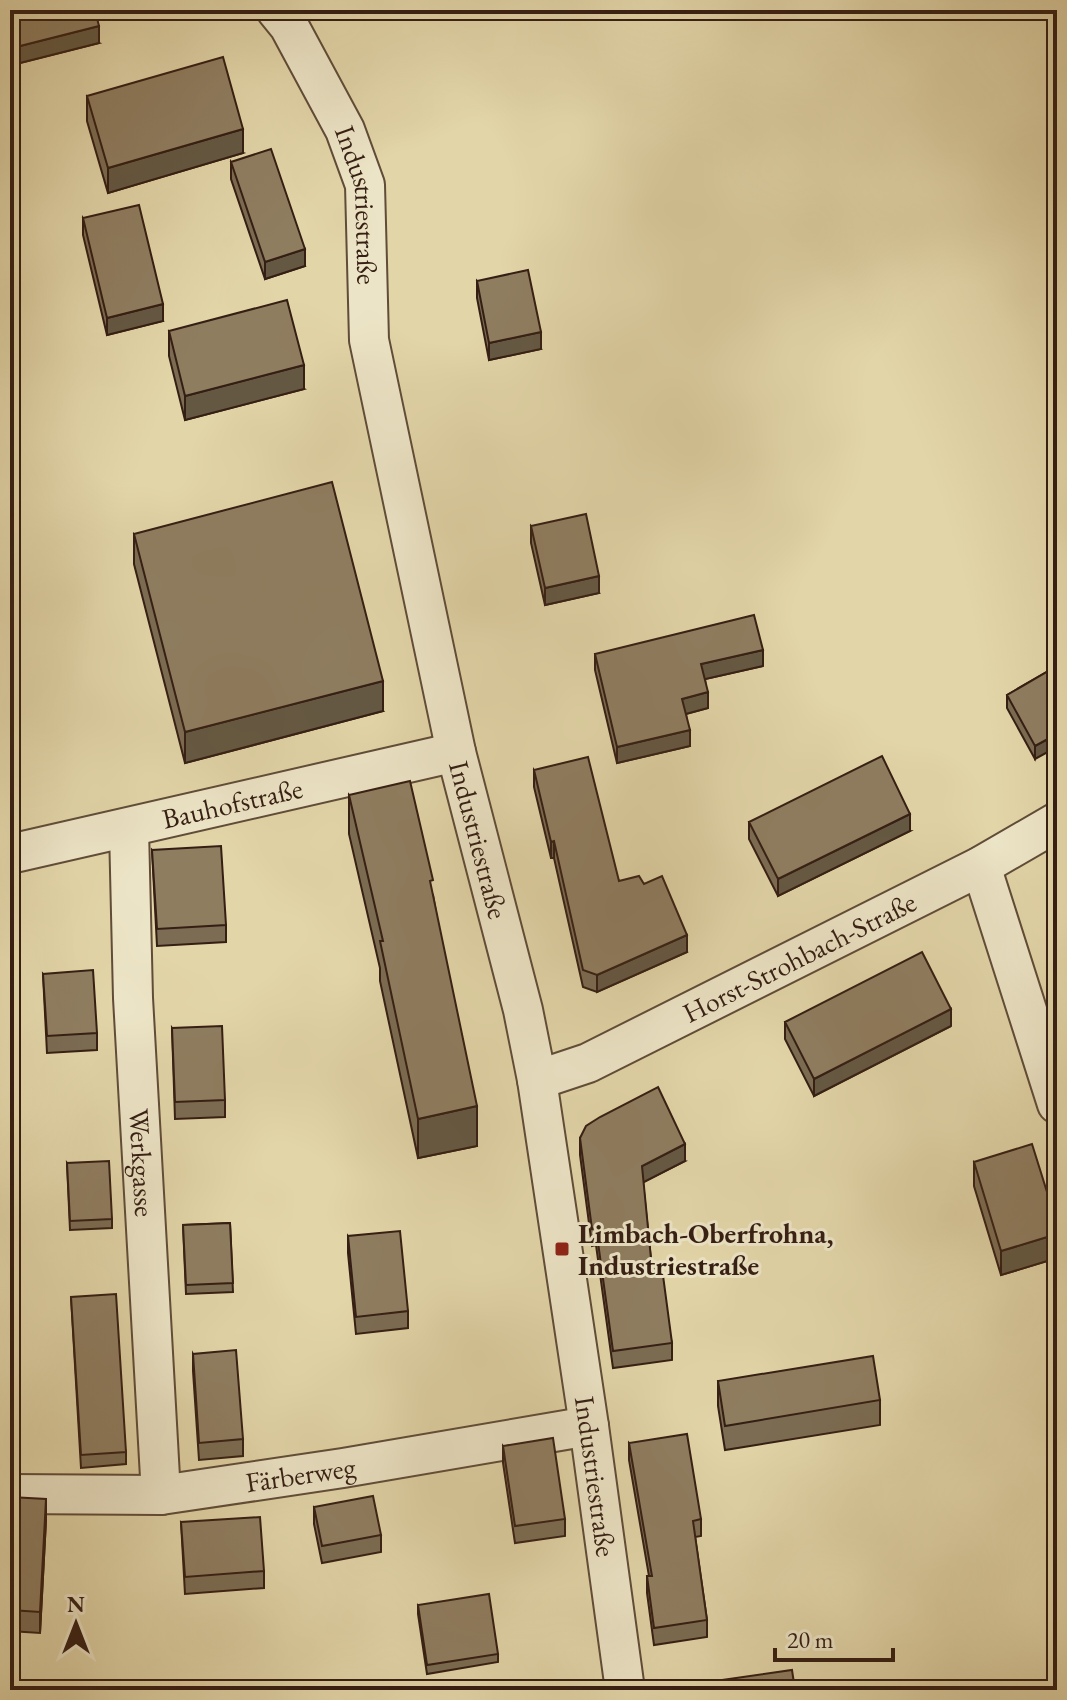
<svg xmlns="http://www.w3.org/2000/svg" width="1067" height="1700" font-family="'EB Garamond',serif">
	<style>
		.lines { fill: none; stroke-linecap: round; stroke-linejoin: round }
		.street-casing { stroke: #604c38; stroke-width: 42 }
		.street { stroke: #ece4c6; stroke-width: 38 }
		.wall { fill: #7b6c53; stroke: #351e13; stroke-width: 2 }
		.shaded-wall { fill: #645843; stroke: #351e13; stroke-width: 2 }
		.building { fill: #8f7d60; stroke: #351e13; stroke-width: 2 }
		.poi-dot { fill: #8f2418; stroke: #ece4c6; stroke-width: 3 }
		.labels { text-anchor: middle; dominant-baseline: central; stroke-width: 6; stroke-linejoin: round; paint-order: stroke }
		.street-label { font-size: 28px; fill: #351e13; stroke: #ece4c6 }
		.poi-label { font-size: 28px; font-weight: bold; fill: #351e13; stroke: #ece4c6; text-anchor: start }
	</style>
	<rect width="100%" height="100%" fill="#e2d5a8"/>
	<filter id="stains"><feTurbulence type="fractalNoise" baseFrequency=".0025" numOctaves="4"/><feColorMatrix values="0 0 0 0 .2 0 0 0 0 .09 0 0 0 0 .02 0 0 0 .5 -.17"/></filter>
	<radialGradient id="worn" r=".72"><stop offset=".6" stop-color="#630" stop-opacity="0"/><stop offset="1" stop-color="#630" stop-opacity=".3"/></radialGradient>
	<g class="lines">
		<g class="street-casing">
			<g id="street">
				<path id="s1" d="M 276,10 L 289,26 L 345,130 L 365,185 L 369,340 L 456,752 L 523,1010 L 537,1080 L 589,1426 L 625,1690"/>
				<path id="s2" d="M 129,829 L 133,998 L 161,1495"/>
				<path id="s3" d="M 10,854 L 456,752"/>
				<path d="M 981,866 L 1057,1104"/>
				<path id="s4" d="M 537,1080 L 588,1063 L 981,866 L 1057,822"/>
				<path id="s5" d="M 10,1494 L 161,1495 L 343,1468 L 589,1426"/>
			</g>
		</g>
		<use href="#street" class="street"/>
	</g>
	<path class="wall" d="M 10,10 L 99,43 L 20,63 L 10,26 Z
		M 87,96 L 243,153 L 108,193 L 87,121 Z
		M 231,162 L 305,266 L 265,279 L 231,179 Z
		M 83,218 L 163,321 L 107,335 L 83,235 Z
		M 477,281 L 541,349 L 489,360 L 477,298 Z
		M 169,331 L 304,389 L 185,420 L 169,356 Z
		M 531,526 L 599,593 L 545,605 L 531,543 Z
		M 134,534 L 383,711 L 185,763 L 134,564 Z
		M 595,654 L 763,666 L 705,679 L 708,708 L 686,714 L 690,746 L 617,763 L 595,670 Z
		M 1057,666 L 1035,759 L 1007,708 L 1007,695 Z
		M 534,770 L 619,881 L 687,952 L 597,992 L 583,987 L 554,858 L 551,858 L 534,787 Z
		M 349,795 L 433,895 L 477,1146 L 418,1158 L 380,981 L 380,968 L 349,834 Z
		M 749,822 L 910,831 L 778,896 L 749,839 Z
		M 152,850 L 226,925 L 226,942 L 157,946 Z
		M 1055,878 L 1057,878 L 1057,898 L 1055,895 Z
		M 43,974 L 97,1033 L 97,1050 L 47,1053 Z
		M 785,1022 L 951,1026 L 814,1096 L 785,1039 Z
		M 172,1028 L 225,1100 L 225,1117 L 175,1119 Z
		M 580,1138 L 685,1161 L 643,1182 L 652,1269 L 672,1343 L 672,1360 L 613,1368 L 596,1245 L 592,1246 L 580,1155 Z
		M 974,1162 L 1057,1224 L 1057,1258 L 1001,1275 L 974,1186 Z
		M 67,1163 L 112,1219 L 112,1228 L 70,1230 Z
		M 230,1223 L 233,1292 L 186,1294 L 183,1225 Z
		M 348,1236 L 408,1311 L 408,1328 L 356,1334 L 348,1253 Z
		M 71,1297 L 126,1452 L 126,1464 L 81,1468 Z
		M 193,1354 L 243,1439 L 243,1456 L 199,1460 L 193,1371 Z
		M 718,1381 L 880,1400 L 880,1425 L 725,1450 L 718,1406 Z
		M 629,1443 L 701,1519 L 701,1536 L 695,1537 L 707,1620 L 707,1637 L 654,1645 L 647,1593 L 647,1576 L 649,1576 L 629,1460 Z
		M 503,1446 L 565,1519 L 565,1536 L 515,1543 L 503,1463 Z
		M 10,1497 L 46,1520 L 40,1633 L 10,1631 Z
		M 314,1507 L 381,1535 L 381,1552 L 322,1563 L 314,1524 Z
		M 181,1522 L 264,1571 L 264,1588 L 185,1594 Z
		M 418,1605 L 498,1654 L 498,1662 L 427,1674 L 418,1614 Z"/>
	<path class="shaded-wall" d="M 99,26 L 99,43 L 20,63 L 20,46 Z
		M 243,129 L 243,153 L 108,193 L 108,168 Z
		M 305,249 L 305,266 L 265,279 L 265,262 Z
		M 163,304 L 163,321 L 107,335 L 107,318 Z
		M 541,332 L 541,349 L 489,360 L 489,343 Z
		M 304,365 L 304,389 L 185,420 L 185,396 Z
		M 599,576 L 599,593 L 545,605 L 545,588 Z
		M 763,650 L 763,666 L 701,680 L 701,664 Z
		M 383,681 L 383,711 L 185,763 L 185,732 Z
		M 708,692 L 708,708 L 682,715 L 682,699 Z
		M 690,730 L 690,746 L 617,763 L 617,747 Z
		M 1057,734 L 1057,747 L 1035,759 L 1035,746 Z
		M 910,814 L 910,831 L 778,896 L 778,879 Z
		M 554,841 L 554,858 L 551,858 L 551,842 Z
		M 687,935 L 687,952 L 597,992 L 597,975 Z
		M 951,1009 L 951,1026 L 814,1096 L 814,1079 Z
		M 477,1106 L 477,1146 L 418,1158 L 418,1119 Z
		M 685,1144 L 685,1161 L 642,1183 L 642,1166 Z
		M 1057,1234 L 1057,1258 L 1001,1275 L 1001,1251 Z
		M 46,1499 L 46,1520 L 40,1633 L 40,1612 Z"/>
	<path class="building" d="M 10,10 L 95,10 L 99,26 L 20,46 Z
		M 223,57 L 243,129 L 108,168 L 87,96 Z
		M 271,149 L 305,249 L 265,262 L 231,162 Z
		M 139,205 L 163,304 L 107,318 L 83,218 Z
		M 528,270 L 541,332 L 489,343 L 477,281 Z
		M 287,300 L 304,365 L 185,396 L 169,331 Z
		M 332,482 L 383,681 L 185,732 L 134,534 Z
		M 586,514 L 599,576 L 545,588 L 531,526 Z
		M 754,615 L 763,650 L 701,664 L 708,692 L 682,699 L 690,730 L 617,747 L 595,654 Z
		M 1057,666 L 1057,734 L 1035,746 L 1007,695 Z
		M 882,756 L 910,814 L 778,879 L 749,822 Z
		M 588,757 L 619,881 L 639,876 L 644,884 L 662,876 L 687,935 L 597,975 L 583,970 L 554,841 L 551,842 L 534,770 Z
		M 410,781 L 433,880 L 430,881 L 477,1106 L 418,1119 L 380,941 L 383,941 L 349,795 Z
		M 221,846 L 226,925 L 157,929 L 152,850 Z
		M 922,952 L 951,1009 L 814,1079 L 785,1022 Z
		M 93,970 L 97,1033 L 47,1036 L 43,974 Z
		M 222,1026 L 225,1100 L 175,1102 L 172,1028 Z
		M 658,1087 L 685,1144 L 642,1166 L 652,1269 L 662,1268 L 672,1343 L 613,1351 L 596,1228 L 592,1229 L 580,1138 L 586,1126 L 600,1117 Z
		M 1032,1144 L 1057,1224 L 1057,1234 L 1001,1251 L 974,1162 Z
		M 109,1161 L 112,1219 L 70,1221 L 67,1163 Z
		M 230,1223 L 233,1283 L 186,1285 L 183,1225 Z
		M 400,1231 L 408,1311 L 356,1317 L 348,1236 Z
		M 116,1294 L 126,1452 L 81,1455 L 71,1297 Z
		M 236,1350 L 243,1439 L 199,1443 L 193,1354 Z
		M 873,1356 L 880,1400 L 725,1426 L 718,1381 Z
		M 687,1434 L 701,1519 L 693,1521 L 707,1620 L 654,1628 L 647,1576 L 652,1576 L 629,1443 Z
		M 553,1438 L 565,1519 L 515,1526 L 503,1446 Z
		M 373,1496 L 381,1535 L 322,1546 L 314,1507 Z
		M 10,1497 L 46,1499 L 40,1612 L 10,1610 Z
		M 260,1517 L 264,1571 L 185,1577 L 181,1522 Z
		M 489,1594 L 498,1654 L 427,1665 L 418,1605 Z
		M 792,1670 L 795,1690 L 659,1689 Z"/>
	<rect class="poi-dot" x="554" y="1241" width="16" height="16" rx="4"/>
	<g class="labels">
		<g class="street-label">
			<text stroke="none"><textPath href="#s1" startOffset="216">Industriestraße</textPath></text>
			<text stroke="none"><textPath href="#s3" startOffset="228">Bauhofstraße</textPath></text>
			<text stroke="none"><textPath href="#s1" startOffset="864">Industriestraße</textPath></text>
			<text stroke="none"><textPath href="#s4" startOffset="290">Horst-Strohbach-Straße</textPath></text>
			<text stroke="none"><textPath href="#s2" startOffset="334">Werkgasse</textPath></text>
			<text stroke="none"><textPath href="#s5" startOffset="292">Färberweg</textPath></text>
			<text stroke="none"><textPath href="#s1" startOffset="1512">Industriestraße</textPath></text>
		</g>
		<g class="poi-label">
			<text x="578" y="1233">Limbach-Oberfrohna,<tspan x="578" dy="32">Industriestraße</tspan></text>
		</g>
	</g>
	<rect width="1067" height="1700" fill="none" stroke="#e2d5a8" stroke-width="40"/>
	<rect x="12" y="12" width="1043" height="1676" fill="none" stroke="#351e13" stroke-width="4"/>
	<rect x="20" y="20" width="1027" height="1660" fill="none" stroke="#351e13" stroke-width="2"/>
	<g transform="translate(76 1624)" stroke="#ece4c6" stroke-width="6" paint-order="stroke">
	<path d="M0-6L14 30L0 20L-14 30Z" fill="#351e13"/>
	<text y="-12" font-size="22" font-weight="bold" text-anchor="middle" fill="#351e13">N</text>
	</g>
	<path d="M775 1648v12h118v-12" fill="none" stroke="#351e13" stroke-width="4"/>
	<text x="787" y="1648" font-size="24" fill="#351e13" stroke="#ece4c6" stroke-width="6" paint-order="stroke">20 m</text>
	<rect width="100%" height="100%" filter="url(#stains)"/>
	<rect width="100%" height="100%" fill="url(#worn)"/>
</svg>
